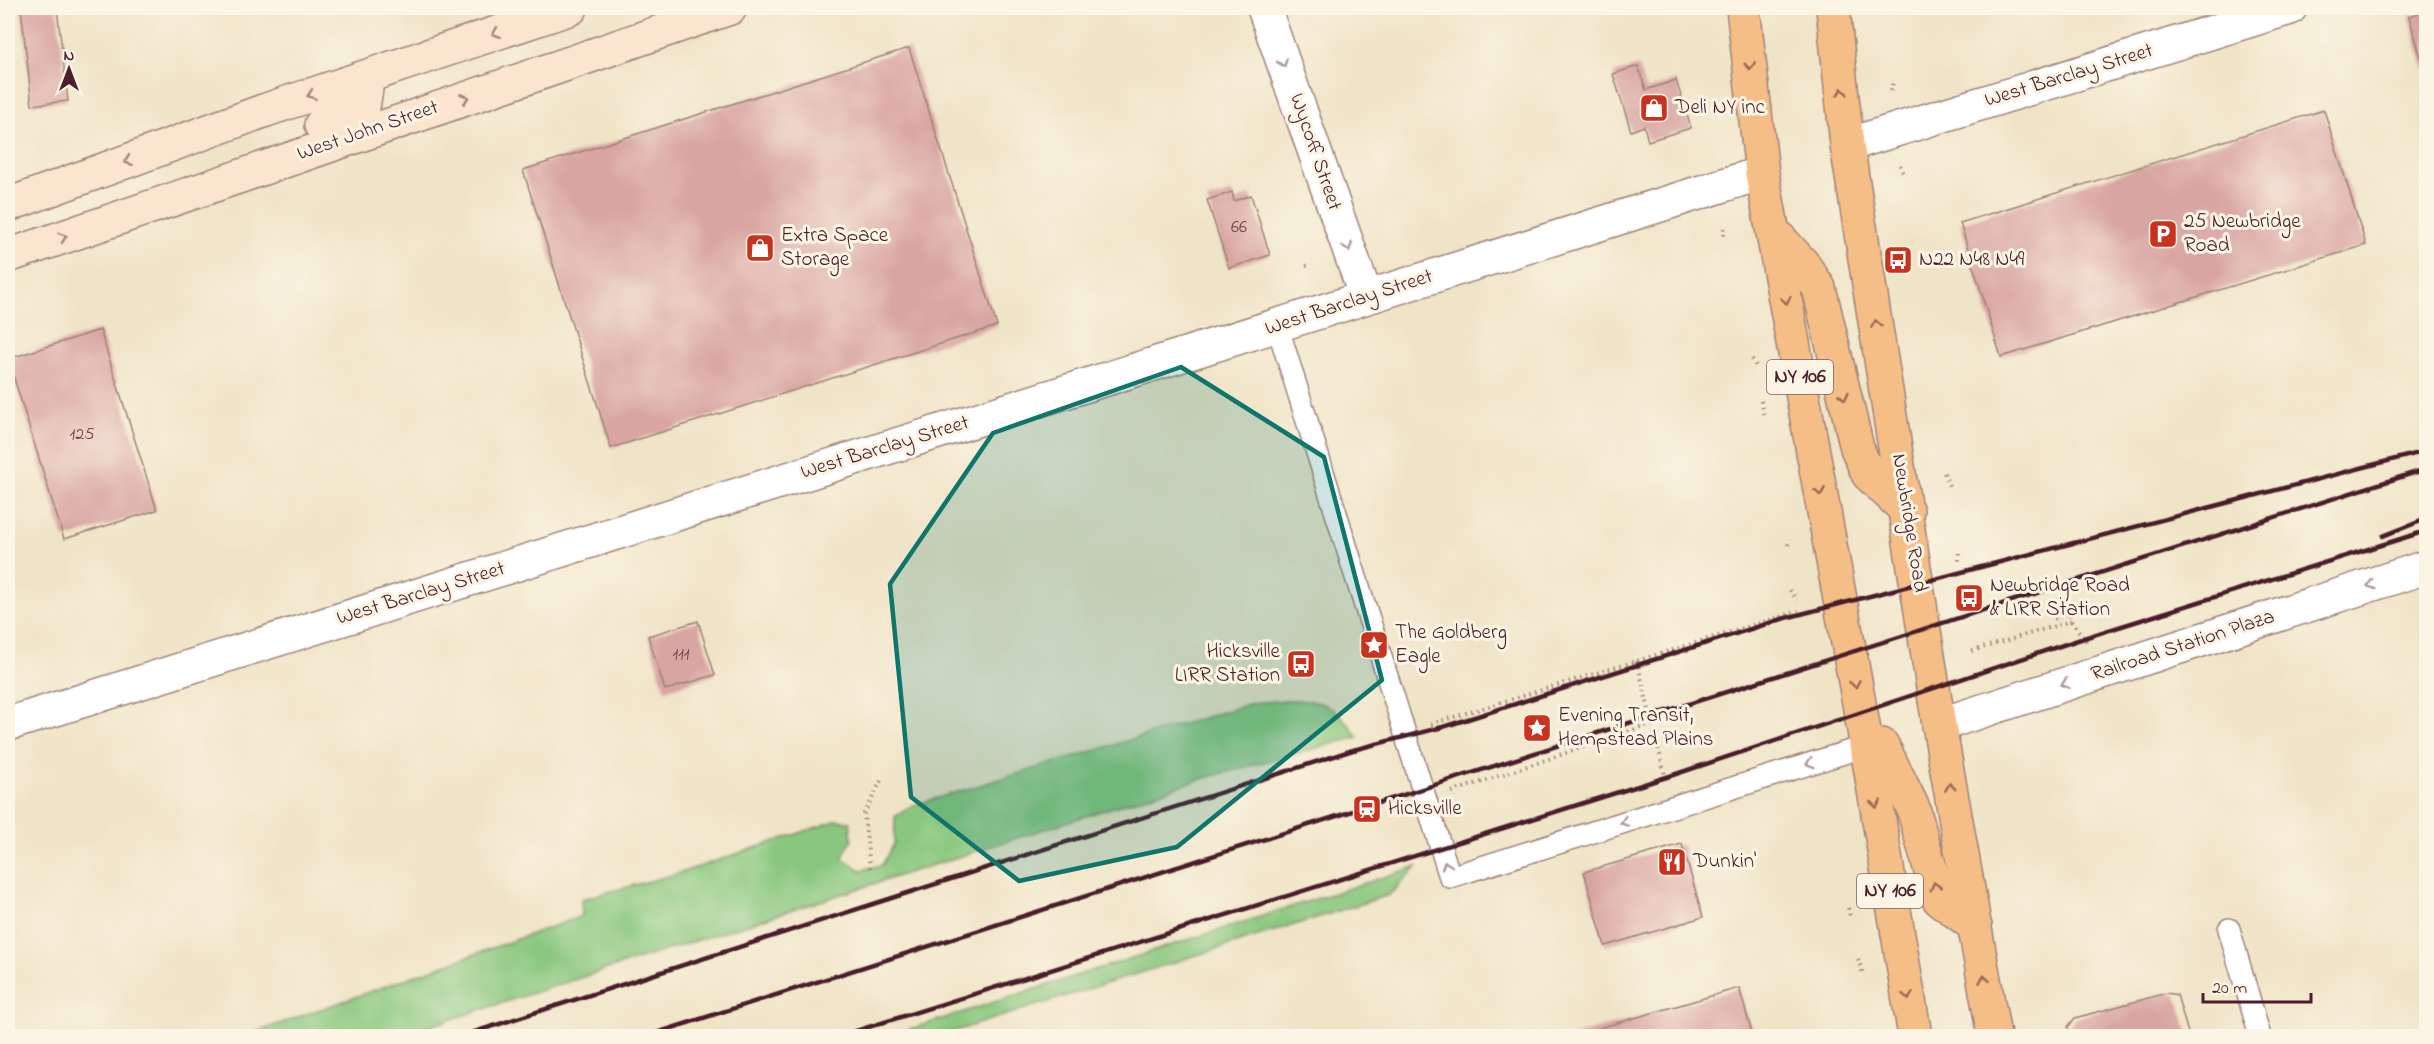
<svg xmlns="http://www.w3.org/2000/svg" width="2434" height="1044" font-family="'Indie Flower',sans-serif">
	<style>
		.green { fill: #89c77e; stroke: #6a7354; stroke-width: 1.5 }
		.building { fill: #d9a5a2 }
		.lines { fill: none; stroke-linecap: round; stroke-linejoin: round }
		.lane-casing { stroke: #9d8279; stroke-width: 24 }
		.street-casing { stroke: #9d8279; stroke-width: 36 }
		.secondary-casing { stroke: #9d8279; stroke-width: 36 }
		.primary-casing { stroke: #9d8279; stroke-width: 36 }
		.path { stroke: #9d8279; stroke-width: 4; stroke-dasharray: 1.5 4.5; stroke-linecap: butt }
		.lane { stroke: #fff; stroke-width: 21 }
		.street { stroke: #fff; stroke-width: 33 }
		.secondary { stroke: #fbe5cf; stroke-width: 33 }
		.primary { stroke: #f6be87; stroke-width: 33 }
		.rail { stroke: #4a1f2b; stroke-width: 4.5 }
		.oneway { stroke: #a2827d }
		.oneway2 { stroke: #ae9aa0 }
		.oneway3 { stroke: #976754 }
		.marked { fill: #0f766e; fill-opacity: 0.2; stroke: #0f766e; stroke-width: 4.5; stroke-linejoin: round }
		.labels { text-anchor: middle; dominant-baseline: central; stroke-width: 6; stroke-linejoin: round; paint-order: stroke }
		.number-label { font-size: 18px; fill: #6e4049 }
		.shield { fill: #fcf5e5; stroke: #7f5f63; stroke-width: 1.5 }
		.shield-label { font-size: 20px; font-weight: bold; fill: #4a1f2b }
		.street-label { font-size: 21px; fill: #4a1f2b; stroke: #fcf5e5 }
		.poi-label { font-size: 21px; fill: #4a1f2b; stroke: #fcf5e5; text-anchor: start }
	</style>
	<rect width="100%" height="100%" fill="#fcf5e5"/>
	<filter id="ink" filterUnits="userSpaceOnUse"><feTurbulence type="fractalNoise" baseFrequency=".0167" numOctaves="2"/><feDisplacementMap in="SourceGraphic" scale="12" xChannelSelector="R" yChannelSelector="G"/><feConvolveMatrix kernelMatrix="1 2 1 2 8 2 1 2 1" color-interpolation-filters="sRGB"/></filter>
	<filter id="wash" filterUnits="userSpaceOnUse"><feTurbulence type="fractalNoise" baseFrequency=".008" numOctaves="4" result="noise"/><feDisplacementMap in="SourceGraphic" scale="24" xChannelSelector="R" yChannelSelector="G"/><feGaussianBlur stdDeviation="1.35" result="paint"/><feColorMatrix in="noise" values="0 0 0 0 0 0 0 0 0 0 0 0 0 0 0 0 0 1.4 0 .05"/><feComposite in="paint" operator="in"/></filter>
	<g filter="url(#wash)">
		<rect width="100%" height="100%" fill="#f0e4c7"/>
		<path class="green" d="M 1286,700 C 1326,700 1335,705 1358,737 L 1204,778 L 399,1036 L 245,1036 L 582,916 L 581,899 L 680,873 L 838,820 L 850,822 L 852,839 L 842,858 L 861,870 L 882,865 L 894,844 L 895,817 L 911,806 L 1252,703 Z
			M 1418,866 L 1389,895 L 939,1036 L 889,1036 Z"/>
		<g id="blocks">
			<path class="building" d="M 21,8 L 57,8 L 68,101 L 32,105 Z
				M 2426,11 L 2426,75 L 2409,16 Z
				M 909,48 L 997,326 L 611,448 L 523,170 Z
				M 8,55 L 15,107 L 8,108 Z
				M 1638,66 L 1646,90 L 1676,80 L 1691,128 L 1648,141 L 1644,126 L 1631,131 L 1613,74 Z
				M 2324,110 L 2366,245 L 2001,357 L 1960,223 Z
				M 1232,192 L 1234,201 L 1251,195 L 1270,255 L 1229,268 L 1207,200 Z
				M 100,330 L 157,510 L 64,539 L 8,359 Z
				M 698,621 L 715,675 L 665,690 L 648,636 Z
				M 1682,844 L 1703,917 L 1605,946 L 1584,872 Z
				M 1739,988 L 1753,1036 L 1572,1036 Z
				M 2167,993 L 2177,995 L 2189,1036 L 2071,1036 L 2068,1027 L 2075,1018 Z"/>
		</g>
	</g>
	<g filter="url(#ink)">
		<use href="#blocks" fill-opacity="0" stroke="#9d8279" stroke-width="1.5"/>
		<g class="lines">
			<g class="lane-casing">
				<path id="lane" d="M 1277,325 L 1450,877 L 1866,746
					M 2229,929 L 2260,1036"/>
			</g>
			<g class="street-casing">
				<path id="street" d="M 1264,8 L 1366,297
					M 1847,145 L 2290,8
					M 8,724 L 1762,173
					M 1939,725 L 2426,567"/>
			</g>
			<g class="secondary-casing">
				<path id="secondary" d="M 321,125 L 363,108 L 368,76
					M 8,205 L 266,110 L 571,8
					M 8,256 L 730,8"/>
			</g>
			<g class="primary-casing">
				<path id="primary" d="M 1743,8 L 1762,173 L 1865,736 L 1915,1036
					M 1833,8 L 1847,145 L 1939,725 L 1994,1036
					M 1773,231 L 1803,264 L 1819,288 L 1857,448 L 1868,474 L 1907,511
					M 1866,746 L 1882,745 L 1913,808 L 1939,899 L 1975,926"/>
			</g>
			<path class="path" d="M 1891,91 L 1893,82
				M 1900,165 L 1904,176
				M 1724,228 L 1724,240
				M 1306,266 L 1312,265
				M 1752,359 L 1756,366
				M 1761,401 L 1764,414
				M 1944,473 L 1949,486
				M 1788,545 L 1789,539
				M 1959,553 L 1959,562
				M 1790,590 L 1797,600
				M 2071,621 L 2087,642
				M 1972,651 L 2071,621 L 2069,613 L 2053,619
				M 1637,661 L 1666,779
				M 1431,724 L 1799,611
				M 1452,792 L 1653,723
				M 870,868 L 864,814 L 882,779
				M 1848,908 L 1850,916
				M 1858,959 L 1863,974"/>
			<use href="#lane" class="lane"/>
			<use href="#street" class="street"/>
			<use href="#secondary" class="secondary"/>
			<use href="#primary" class="primary"/>
			<path class="rail" d="M 2383,536 L 2426,519
				M 462,1036 L 1353,750 L 1443,727 L 1782,619 L 2426,451
				M 647,1036 L 2426,469
				M 840,1036 L 1670,776 L 2090,636 L 2426,531"/>
		</g>
		<defs><path id="oneway-chevron" d="M-2-3.5L2.5 0L-2 3.5" fill="none" stroke-width="1.6" stroke-linecap="round" stroke-linejoin="round" transform="scale(1.5)"/></defs>
		<g class="oneway">
			<use href="#oneway-chevron" transform="translate(496 33) rotate(161)"/>
			<use href="#oneway-chevron" transform="translate(311 95) rotate(161)"/>
			<use href="#oneway-chevron" transform="translate(465 98) rotate(-19)"/>
			<use href="#oneway-chevron" transform="translate(128 161) rotate(160)"/>
			<use href="#oneway-chevron" transform="translate(63 237) rotate(-19)"/>
		</g>
		<g class="oneway2">
			<use href="#oneway-chevron" transform="translate(1283 63) rotate(71)"/>
			<use href="#oneway-chevron" transform="translate(1348 247) rotate(71)"/>
			<use href="#oneway-chevron" transform="translate(2371 585) rotate(162)"/>
			<use href="#oneway-chevron" transform="translate(2065 684) rotate(162)"/>
			<use href="#oneway-chevron" transform="translate(1810 763) rotate(162)"/>
			<use href="#oneway-chevron" transform="translate(1624 822) rotate(163)"/>
			<use href="#oneway-chevron" transform="translate(1446 865) rotate(-108)"/>
		</g>
		<g class="oneway3">
			<use href="#oneway-chevron" transform="translate(1750 66) rotate(83)"/>
			<use href="#oneway-chevron" transform="translate(1842 92) rotate(-96)"/>
			<use href="#oneway-chevron" transform="translate(1786 300) rotate(80)"/>
			<use href="#oneway-chevron" transform="translate(1876 324) rotate(-99)"/>
			<use href="#oneway-chevron" transform="translate(1844 396) rotate(77)"/>
			<use href="#oneway-chevron" transform="translate(1820 492) rotate(80)"/>
			<use href="#oneway-chevron" transform="translate(1855 684) rotate(80)"/>
			<use href="#oneway-chevron" transform="translate(1950 787) rotate(-99)"/>
			<use href="#oneway-chevron" transform="translate(1876 804) rotate(81)"/>
			<use href="#oneway-chevron" transform="translate(1935 886) rotate(-106)"/>
			<use href="#oneway-chevron" transform="translate(1984 979) rotate(-100)"/>
			<use href="#oneway-chevron" transform="translate(1908 996) rotate(80)"/>
		</g>
	</g>
	<path class="marked" d="M 1181,367 L 1324,457 L 1382,680 L 1177,847 L 1019,881 L 911,797 L 890,584 L 993,433 Z"/>
	<defs>
		<g id="shop-square" transform="scale(1.5)"><rect x="-9" y="-9" width="18" height="18" rx="4" fill="#c8321e" stroke="#fcf5e5"/><path d="M-5-2.5h2.3a2.7 3.5 0 0 1 5.4 0H5L5.5 6h-11ZM-1.5-2.5h3a1.5 2.3 0 0 0-3 0Z" fill="#fff"/></g>
		<g id="parking-square" transform="scale(1.5)"><rect x="-9" y="-9" width="18" height="18" rx="4" fill="#c8321e" stroke="#fcf5e5"/><path d="M-3.5-5.5H1a3.5 3.5 0 0 1 0 7H-1V5.5H-3.5ZM-1-3.4V-.6H.8a1.4 1.4 0 0 0 0-2.8Z" fill="#fff"/></g>
		<g id="bus-square" transform="scale(1.5)"><rect x="-9" y="-9" width="18" height="18" rx="4" fill="#c8321e" stroke="#fcf5e5"/><path d="M-5-6H5V4H4V6H2V4H-2V6H-4V4H-5ZM-3.5-4V0h7V-4ZM-3.5 1.2v1.5H-2V1.2ZM2 1.2v1.5H3.5V1.2Z" fill="#fff"/></g>
		<g id="sight-square" transform="scale(1.5)"><rect x="-9" y="-9" width="18" height="18" rx="4" fill="#c8321e" stroke="#fcf5e5"/><path d="M0-6L1.8-2.2L6-1.7L2.9 1.2L3.7 5.4L0 3.3L-3.7 5.4L-2.9 1.2L-6-1.7L-1.8-2.2Z" fill="#fff"/></g>
		<g id="station-square" transform="scale(1.5)"><rect x="-9" y="-9" width="18" height="18" rx="4" fill="#c8321e" stroke="#fcf5e5"/><path d="M-3-6H3Q5-6 5-4V2Q5 4 3 4L4.5 6H3L1.5 4h-3L-3 6H-4.5L-3 4Q-5 4-5 2V-4Q-5-6-3-6ZM-3.5-4v3h7v-3ZM-3.5 1v1.5H-2V1ZM2 1v1.5H3.5V1Z" fill="#fff"/></g>
		<g id="restaurant-square" transform="scale(1.5)"><rect x="-9" y="-9" width="18" height="18" rx="4" fill="#c8321e" stroke="#fcf5e5"/><path d="M-5-6h1v4h1v-4h1v4h1v-4h1v5L-1.5 .5V6h-2V.5L-5-1ZM5-6V6H3V1.5H1.5Q1.5-4 5-6Z" fill="#fff"/></g>
	</defs>
	<g fill-rule="evenodd">
		<use href="#shop-square" x="1654" y="108"/>
		<use href="#parking-square" x="2163" y="234"/>
		<use href="#shop-square" x="760" y="248"/>
		<use href="#bus-square" x="1898" y="260"/>
		<use href="#bus-square" x="1969" y="598"/>
		<use href="#sight-square" x="1374" y="645"/>
		<use href="#bus-square" x="1301" y="664"/>
		<use href="#sight-square" x="1537" y="728"/>
		<use href="#station-square" x="1367" y="809"/>
		<use href="#restaurant-square" x="1672" y="862"/>
	</g>
	<g class="labels">
		<g class="number-label">
			<text x="1239" y="228">66</text>
			<text x="82" y="435">125</text>
			<text x="681" y="655">111</text>
		</g>
		<g class="shield">
			<rect x="1767" y="360" width="66" height="34" rx="4.5"/>
			<rect x="1857" y="874" width="66" height="34" rx="4.5"/>
		</g>
		<g class="shield-label">
			<text x="1800" y="377">NY 106</text>
			<text x="1890" y="891">NY 106</text>
		</g>
		<g class="street-label">
			<text transform="translate(2069 76) rotate(-17)">West Barclay Street</text>
			<text transform="translate(368 131) rotate(-19)">West John Street</text>
			<text transform="translate(1315 152) rotate(71)">Wycoff Street</text>
			<text transform="translate(1349 303) rotate(-18)">West Barclay Street</text>
			<text transform="translate(885 448) rotate(-17)">West Barclay Street</text>
			<text transform="translate(1909 523) rotate(81)">Newbridge Road</text>
			<text transform="translate(421 594) rotate(-17)">West Barclay Street</text>
			<text transform="translate(2183 646) rotate(-18)">Railroad Station Plaza</text>
		</g>
		<g class="poi-label">
			<text x="1675" y="108">Deli NY inc</text>
			<text x="2184" y="222">25 Newbridge<tspan x="2184" dy="24">Road</tspan></text>
			<text x="781" y="236">Extra Space<tspan x="781" dy="24">Storage</tspan></text>
			<text x="1919" y="260">N22 N48 N49</text>
			<text x="1990" y="586">Newbridge Road<tspan x="1990" dy="24">&amp; LIRR Station</tspan></text>
			<text x="1395" y="633">The Goldberg<tspan x="1395" dy="24">Eagle</tspan></text>
			<text x="1280" y="652" text-anchor="end">Hicksville<tspan x="1280" dy="24">LIRR Station</tspan></text>
			<text x="1558" y="716">Evening Transit,<tspan x="1558" dy="24">Hempstead Plains</tspan></text>
			<text x="1388" y="809">Hicksville</text>
			<text x="1693" y="862">Dunkin'</text>
		</g>
	</g>
	<rect width="2434" height="1044" fill="none" stroke="#fcf5e5" stroke-width="30"/>
	<g transform="translate(69 69)" stroke="#fcf5e5" stroke-width="4.5" paint-order="stroke">
	<path d="M0-4.5L10 22L0 15L-10 22Z" fill="#4a1f2b"/>
	<text y="-9" font-size="16" font-weight="bold" text-anchor="middle" fill="#4a1f2b">N</text>
	</g>
	<path d="M2203 993v9h108v-9" fill="none" stroke="#4a1f2b" stroke-width="3"/>
	<text x="2212" y="993" font-size="18" fill="#4a1f2b" stroke="#fcf5e5" stroke-width="4.5" paint-order="stroke">20 m</text>
</svg>
